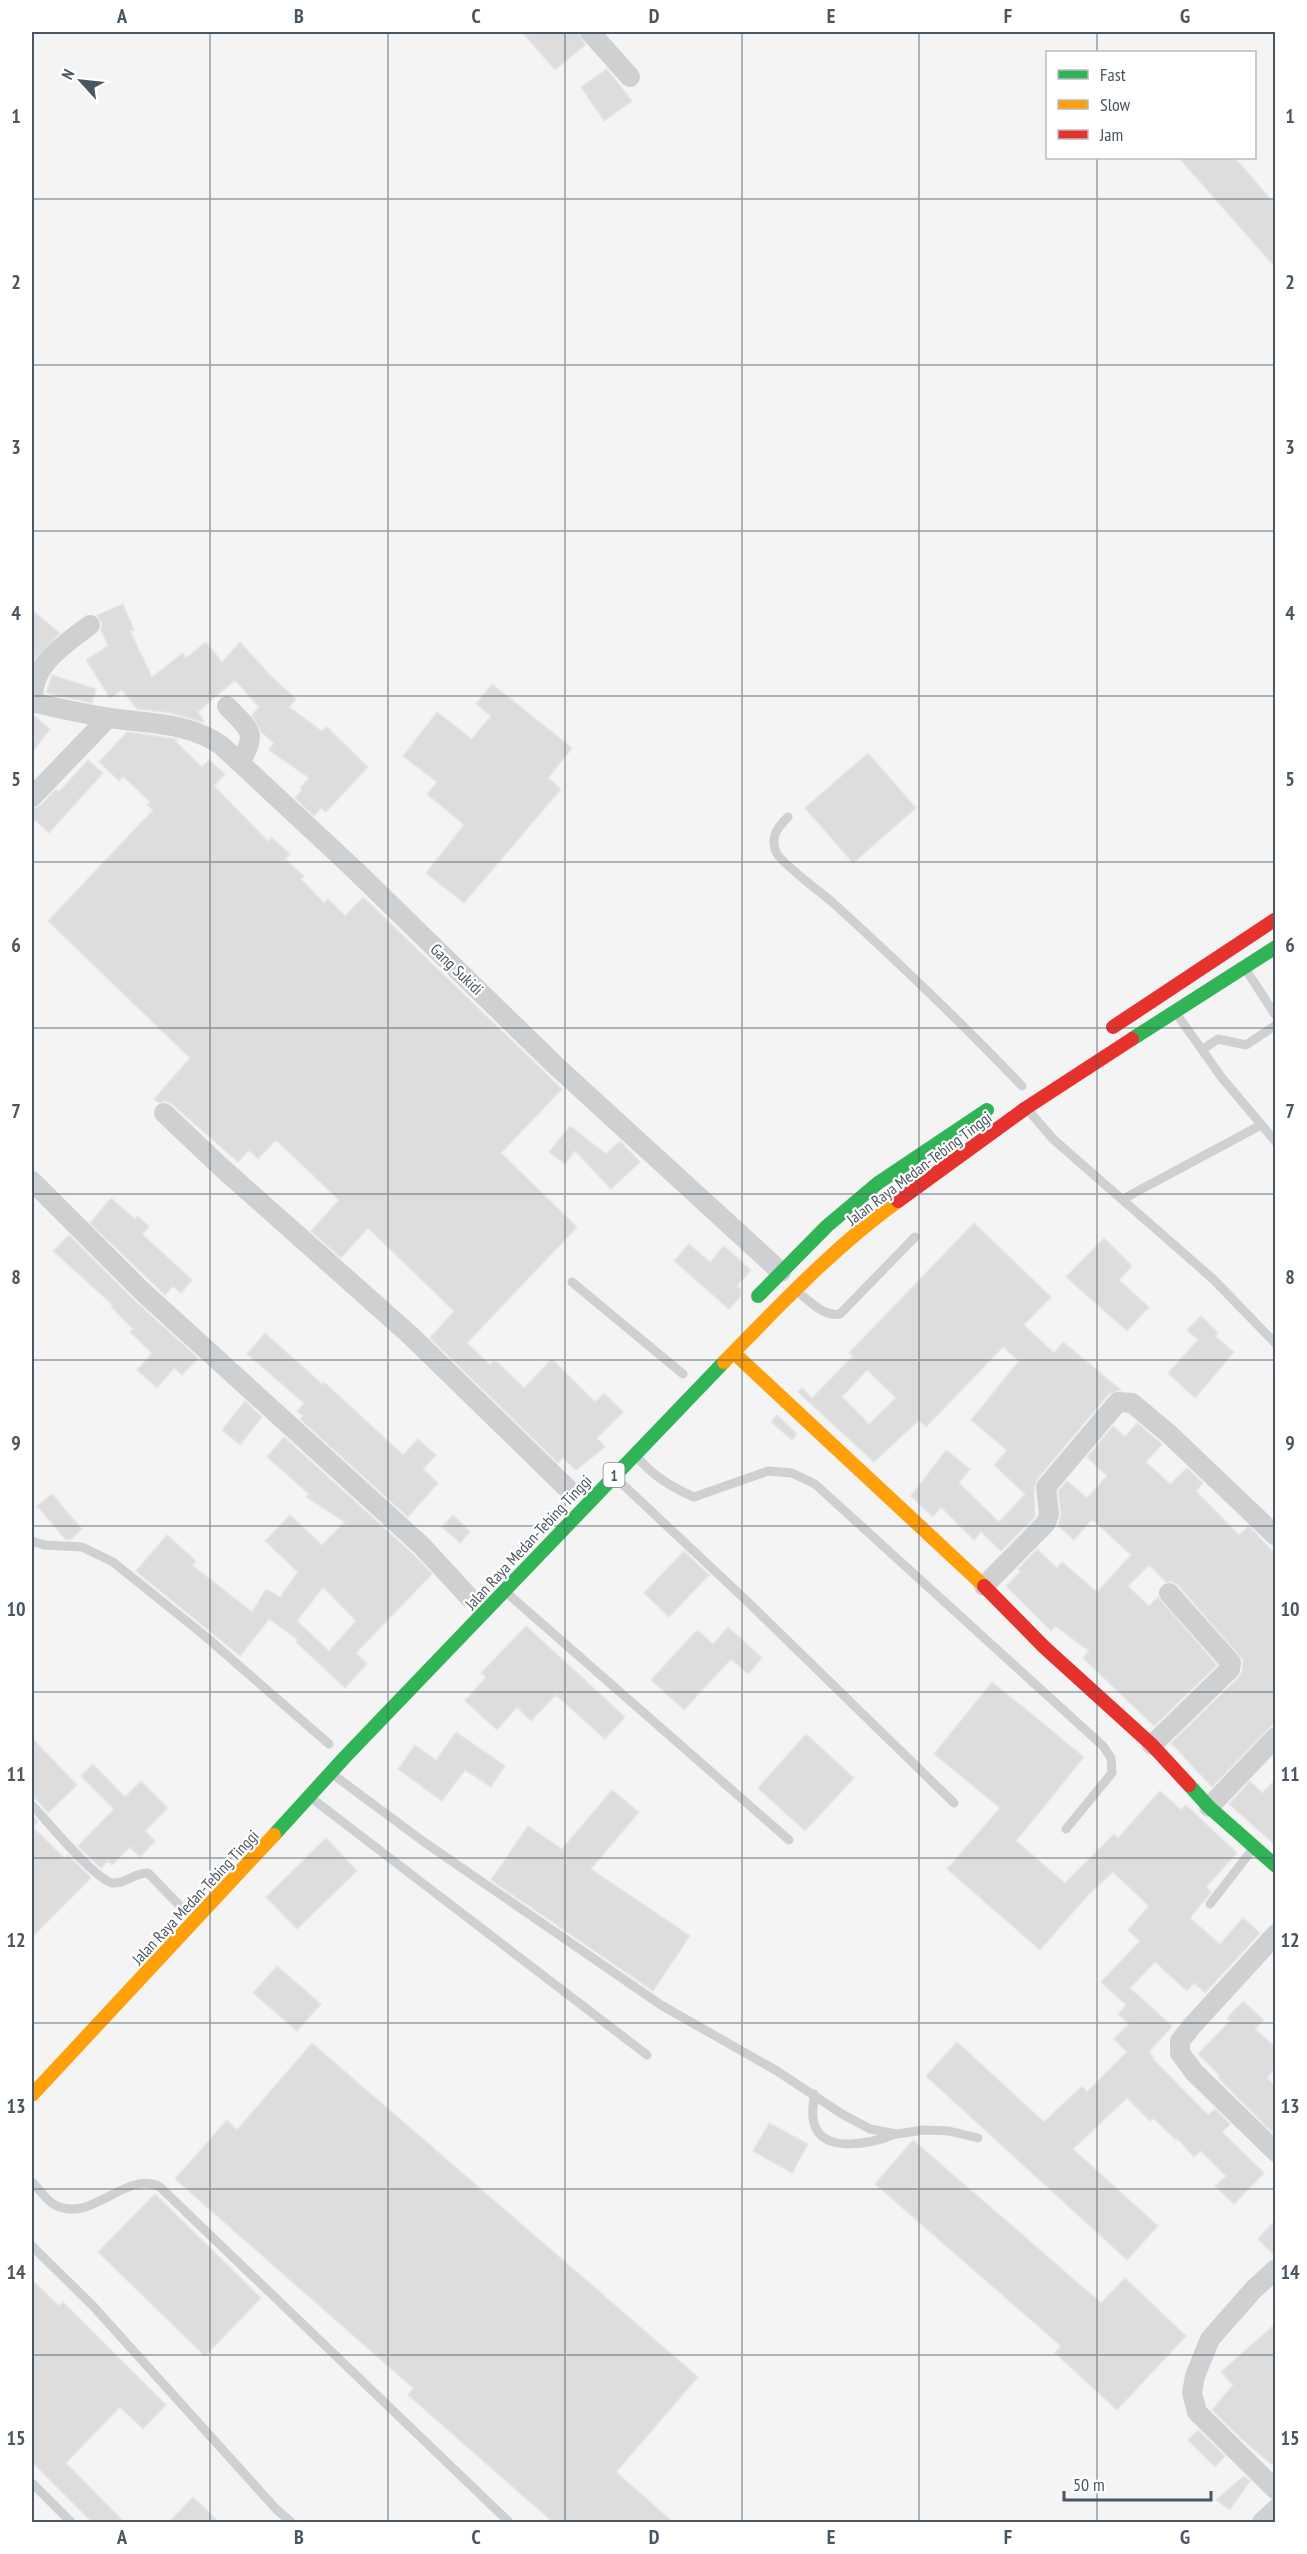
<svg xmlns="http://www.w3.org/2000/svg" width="1307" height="2554" font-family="'PT Sans Narrow',sans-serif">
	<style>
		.building { fill: #ddddde; stroke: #e5e6e7; stroke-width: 1.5; fill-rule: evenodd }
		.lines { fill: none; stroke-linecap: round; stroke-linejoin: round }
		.lane { stroke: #ced0d2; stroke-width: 9 }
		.street { stroke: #ced0d2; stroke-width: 20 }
		.fast { stroke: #30b455; stroke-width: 14 }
		.slow { stroke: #ff9f0a; stroke-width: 14 }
		.jam { stroke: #e5322d; stroke-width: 14 }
		.grid { fill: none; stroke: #4a5661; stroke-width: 1.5; stroke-opacity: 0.55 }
		.labels { text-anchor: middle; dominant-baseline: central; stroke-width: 4.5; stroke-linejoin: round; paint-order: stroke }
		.shield { fill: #fff; stroke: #808990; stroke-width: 1.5 }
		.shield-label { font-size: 15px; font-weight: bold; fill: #4a5661 }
		.street-label { font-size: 16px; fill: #4a5661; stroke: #fff }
		.neatline { fill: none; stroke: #4a5661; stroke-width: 2 }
		.grid-label { font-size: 20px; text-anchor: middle; font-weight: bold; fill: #4a5661 }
	</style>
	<rect width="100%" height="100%" fill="#f4f4f4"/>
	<path class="building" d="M 522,32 L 578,32 L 585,45 L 555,70 Z
		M 607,69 L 632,101 L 604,121 L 581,87 Z
		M 1179,158 L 1235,158 L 1275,204 L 1275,267 Z
		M 123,604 L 134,630 L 130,631 L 152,677 L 183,653 L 186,658 L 206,642 L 222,662 L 240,642 L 271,676 L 296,699 L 289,707 L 322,731 L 327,727 L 368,767 L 326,812 L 321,808 L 314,816 L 295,798 L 302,790 L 300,788 L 309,778 L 269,750 L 274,743 L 261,732 L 252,715 L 259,707 L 235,680 L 198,712 L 204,721 L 202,722 L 171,713 L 137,709 L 122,690 L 110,698 L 86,660 L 108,646 L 101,630 L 102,623 L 97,615 Z
		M 32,610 L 60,633 L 32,662 Z
		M 52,675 L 96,689 L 92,703 L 46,693 Z
		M 492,684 L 572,748 L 548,778 L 561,789 L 464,903 L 426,873 L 464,825 L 427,794 L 437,782 L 403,756 L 437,712 L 472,739 L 491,716 L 476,704 Z
		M 32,714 L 50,729 L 32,753 Z
		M 127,732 L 177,739 L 175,741 L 202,767 L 209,760 L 225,774 L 214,786 L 268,841 L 271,837 L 290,854 L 285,859 L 304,876 L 301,879 L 324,903 L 328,899 L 345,916 L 363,897 L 562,1089 L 501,1153 L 577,1227 L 467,1343 L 490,1365 L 495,1360 L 524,1388 L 552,1359 L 595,1402 L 604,1393 L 623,1412 L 597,1438 L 605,1447 L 576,1470 L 563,1458 L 558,1463 L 430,1338 L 454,1311 L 368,1228 L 341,1258 L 311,1231 L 339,1200 L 276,1140 L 258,1159 L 249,1150 L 238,1162 L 172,1104 L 166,1101 L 159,1103 L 154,1099 L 190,1058 L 48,921 L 153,810 L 147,805 L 150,802 L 123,776 L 119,781 L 99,762 Z
		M 868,753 L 916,808 L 853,863 L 805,808 Z
		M 88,760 L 103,773 L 49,833 L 36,821 L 32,821 L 32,809 L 41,805 L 56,789 L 59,792 Z
		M 570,1126 L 606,1154 L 620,1141 L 640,1162 L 611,1189 L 575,1151 L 565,1164 L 549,1152 Z
		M 111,1198 L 135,1219 L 138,1216 L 149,1227 L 142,1234 L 192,1280 L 181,1293 L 173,1286 L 165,1295 L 90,1223 Z
		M 974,1223 L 1051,1297 L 1024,1325 L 1054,1353 L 1063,1342 L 1121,1390 L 1109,1394 L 1037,1479 L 1034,1488 L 1035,1517 L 1001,1551 L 981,1532 L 974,1540 L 941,1507 L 933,1517 L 911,1496 L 946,1450 L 970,1469 L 959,1483 L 999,1522 L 1025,1494 L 994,1465 L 1007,1450 L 971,1420 L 1019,1361 L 1003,1347 L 926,1427 L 919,1420 L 874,1462 L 798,1392 L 802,1388 L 812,1398 L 853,1356 L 849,1353 ZM 867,1370 L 896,1398 L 869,1424 L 842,1397 Z
		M 69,1235 L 135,1301 L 198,1358 L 182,1375 L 174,1368 L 157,1388 L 137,1370 L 152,1353 L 130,1332 L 133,1329 L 111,1307 L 113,1305 L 53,1251 Z
		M 1104,1238 L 1132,1266 L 1119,1280 L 1149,1307 L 1127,1331 L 1066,1277 Z
		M 689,1244 L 710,1262 L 724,1246 L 751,1270 L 737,1286 L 741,1290 L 740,1297 L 729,1309 L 674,1261 Z
		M 1201,1316 L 1218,1333 L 1215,1336 L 1234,1352 L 1195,1398 L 1168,1373 L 1198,1340 L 1187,1330 Z
		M 265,1333 L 322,1384 L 324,1382 L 403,1455 L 418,1439 L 436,1455 L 423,1469 L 438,1483 L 408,1517 L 300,1419 L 303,1416 L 297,1411 L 304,1403 L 247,1354 Z
		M 245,1401 L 262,1417 L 240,1445 L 222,1430 Z
		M 777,1415 L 797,1434 L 792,1440 L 771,1422 Z
		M 1137,1423 L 1162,1444 L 1146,1462 L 1170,1484 L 1187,1468 L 1203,1483 L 1196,1491 L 1239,1535 L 1249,1526 L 1275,1554 L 1275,1722 L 1212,1787 L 1171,1743 L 1238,1678 L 1242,1671 L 1243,1660 L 1178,1585 L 1172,1582 L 1166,1582 L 1149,1565 L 1128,1586 L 1149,1606 L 1158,1597 L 1217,1665 L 1154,1726 L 1083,1658 L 1089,1651 L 1055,1626 L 1051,1631 L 1006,1586 L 1021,1571 L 1018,1569 L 1037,1549 L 1057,1568 L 1062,1562 L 1097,1592 L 1131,1555 L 1092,1519 L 1074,1540 L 1058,1526 L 1061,1513 L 1058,1491 L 1067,1481 L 1087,1498 L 1107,1476 L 1087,1457 L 1113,1426 L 1125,1437 Z
		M 284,1437 L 414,1555 L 432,1574 L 356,1653 L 367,1664 L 345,1688 L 296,1642 L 298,1640 L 269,1619 L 240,1656 L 136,1571 L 167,1535 L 196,1561 L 192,1565 L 252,1612 L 266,1589 L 280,1597 L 298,1572 L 265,1541 L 290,1515 L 322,1545 L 345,1522 L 306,1497 L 309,1494 L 267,1457 ZM 323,1587 L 356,1621 L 329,1651 L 297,1621 Z
		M 52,1494 L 82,1529 L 70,1540 L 65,1539 L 37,1506 Z
		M 453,1515 L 470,1532 L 460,1543 L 442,1527 Z
		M 684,1551 L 709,1575 L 669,1617 L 644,1593 Z
		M 526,1626 L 625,1717 L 605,1739 L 556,1695 L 531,1721 L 517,1707 L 497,1730 L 465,1701 L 486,1677 L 481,1673 Z
		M 728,1627 L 762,1658 L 748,1674 L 731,1659 L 684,1710 L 651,1680 L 697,1630 L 713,1644 Z
		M 992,1682 L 1084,1757 L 1016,1841 L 1065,1883 L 1114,1834 L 1118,1838 L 1160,1791 L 1181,1810 L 1186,1805 L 1237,1853 L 1206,1887 L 1211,1892 L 1190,1918 L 1220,1944 L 1243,1918 L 1260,1933 L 1205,1993 L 1194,1983 L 1187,1991 L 1155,1962 L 1130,1988 L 1172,2026 L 1149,2052 L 1154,2058 L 1153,2059 L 1208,2115 L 1215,2109 L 1230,2124 L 1222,2132 L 1264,2173 L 1234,2204 L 1215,2186 L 1226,2176 L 1201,2151 L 1194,2157 L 1177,2138 L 1176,2140 L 1153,2118 L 1150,2121 L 1127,2098 L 1073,2149 L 1158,2226 L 1127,2260 L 926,2076 L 957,2042 L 1044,2122 L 1082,2086 L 1087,2092 L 1127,2052 L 1114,2039 L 1129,2024 L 1118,2014 L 1126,2005 L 1101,1982 L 1140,1941 L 1128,1930 L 1149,1906 L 1113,1872 L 1088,1895 L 1040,1950 L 947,1869 L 1000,1808 L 934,1754 Z
		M 456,1732 L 505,1766 L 491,1787 L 465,1770 L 442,1801 L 398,1769 L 415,1745 L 436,1760 Z
		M 806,1734 L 854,1778 L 805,1831 L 758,1788 Z
		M 32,1738 L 77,1785 L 48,1813 L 37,1800 L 32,1798 Z
		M 93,1764 L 125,1797 L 141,1781 L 168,1808 L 145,1831 L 155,1841 L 140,1857 L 130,1847 L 112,1865 L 108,1861 L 101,1868 L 78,1846 L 114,1809 L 81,1776 Z
		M 1275,1780 L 1275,1845 L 1229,1804 L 1250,1781 L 1262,1793 Z
		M 612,1790 L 639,1812 L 591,1869 L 690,1936 L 653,1991 L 491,1880 L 528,1826 L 562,1849 Z
		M 32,1815 L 38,1822 L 33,1827 L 65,1859 L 68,1855 L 91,1878 L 32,1937 Z
		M 326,1838 L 357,1871 L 297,1929 L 266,1897 Z
		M 277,1966 L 321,2004 L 297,2031 L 253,1993 Z
		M 1243,2001 L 1264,2020 L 1255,2029 L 1275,2047 L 1275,2068 L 1267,2078 L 1275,2086 L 1275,2135 L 1232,2092 L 1218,2077 L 1220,2076 L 1198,2054 L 1230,2021 L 1227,2018 Z
		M 312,2043 L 698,2377 L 616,2472 L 674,2523 L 554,2523 L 408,2395 L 413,2388 L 175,2179 L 227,2120 L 237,2130 Z
		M 769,2123 L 808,2144 L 792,2173 L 753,2151 Z
		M 913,2140 L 1101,2303 L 1125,2278 L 1186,2336 L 1117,2410 L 1055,2353 L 1061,2346 L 875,2184 Z
		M 155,2194 L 261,2298 L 205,2356 L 98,2252 Z
		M 1275,2220 L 1275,2256 L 1258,2239 Z
		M 32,2280 L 59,2306 L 63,2302 L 166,2405 L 143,2429 L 120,2407 L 66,2463 L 125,2523 L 93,2523 L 32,2462 Z
		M 1275,2324 L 1275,2467 L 1244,2441 L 1212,2410 L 1233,2385 L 1221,2372 Z
		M 1198,2430 L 1225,2456 L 1215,2467 L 1188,2440 Z
		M 1244,2476 L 1250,2481 L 1230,2510 L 1216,2500 Z
		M 193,2497 L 220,2523 L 168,2523 Z"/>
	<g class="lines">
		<path class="lane" d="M 788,817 C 778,827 770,836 776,852 C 780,862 820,892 831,901 C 896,960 961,1022 1022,1086
			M 1248,973 L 1276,1016
			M 1178,1016 L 1222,1078 L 1276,1142
			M 1203,1049 L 1218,1039 L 1246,1045 L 1276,1025
			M 1029,1111 L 1053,1139 L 1213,1279 L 1276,1344
			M 1123,1199 L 1261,1125
			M 572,1282 L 683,1374
			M 799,1293 C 811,1302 824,1317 840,1314 L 915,1237
			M 639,1459 C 654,1477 673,1488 694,1497 L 768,1471 L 792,1473 L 815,1484 L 1103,1746 L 1111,1758 L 1112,1773 L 1066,1829
			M 617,1479 L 750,1604 L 954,1803
			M 32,1541 L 44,1545 L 82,1547 L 113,1562 L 205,1636 L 329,1744
			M 508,1594 L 789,1840
			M 335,1776 L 424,1842 L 661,2005 L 777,2071 L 842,2114 L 870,2129 L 897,2134 L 924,2130 L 949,2131 L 978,2138
			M 314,1800 L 647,2055
			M 32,1805 C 46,1820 97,1882 113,1883 C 126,1884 135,1872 148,1873 L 181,1907
			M 1210,1904 L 1252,1850
			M 814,2094 C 814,2103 811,2114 814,2123 C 822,2155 874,2143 895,2134
			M 32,2182 C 38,2188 47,2201 55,2205 C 93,2224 126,2169 160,2187 L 509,2522
			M 32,2246 L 93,2306 L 276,2509 L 291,2522
			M 32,2483 L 71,2522"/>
		<path class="street" d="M 590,32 L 630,77
			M 32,702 C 57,708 84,714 110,718 C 149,724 189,722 222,746 L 355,870 L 555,1065 L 781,1272
			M 34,702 C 28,667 65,644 90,625
			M 227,706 C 249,730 258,731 241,761
			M 32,797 L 108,718
			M 164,1113 L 221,1167 L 410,1335 L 571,1492
			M 32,1181 L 143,1292 L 422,1546 L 469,1597
			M 984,1586 L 1046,1523 L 1049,1514 L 1046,1487 L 1118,1402 L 1132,1403 L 1169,1434 L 1276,1536
			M 1152,1745 L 1230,1669 L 1231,1663 L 1169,1593
			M 1209,1807 L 1276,1737
			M 1276,1934 L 1191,2027 L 1180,2041 L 1180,2053 L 1194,2072 L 1276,2152
			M 1276,2269 L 1254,2289 L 1210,2339 L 1195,2376 L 1192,2393 L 1197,2412 L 1276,2490
			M 1262,2522 L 1276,2509"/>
		<path class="fast" d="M 1132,1039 L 1276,947
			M 758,1296 L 827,1226 L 878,1183 L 987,1110
			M 1189,1785 L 1209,1807 L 1276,1866
			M 274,1835 L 345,1757 L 724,1362"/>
		<path class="slow" d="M 734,1353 L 984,1586
			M 724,1362 C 779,1306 834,1247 898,1201
			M 32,2095 L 274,1835"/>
		<path class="jam" d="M 1113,1027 L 1276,919
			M 898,1201 L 1026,1108 L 1132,1039
			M 984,1586 L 1044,1647 L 1152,1745 L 1189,1785"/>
	</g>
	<path class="grid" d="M 210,32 L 210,2522M 388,32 L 388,2522M 565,32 L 565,2522M 742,32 L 742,2522M 919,32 L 919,2522M 1097,32 L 1097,52M 1097,158 L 1097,2522M 32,199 L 1276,199M 32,365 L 1276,365M 32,531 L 1276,531M 32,696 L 1276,696M 32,862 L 1276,862M 32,1028 L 1276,1028M 32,1194 L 1276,1194M 32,1360 L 1276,1360M 32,1526 L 1276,1526M 32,1692 L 1276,1692M 32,1858 L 1276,1858M 32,2023 L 1276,2023M 32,2189 L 1276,2189M 32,2355 L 1276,2355"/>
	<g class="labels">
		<rect class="shield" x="603.5" y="1463" width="21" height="24" rx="4.5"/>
		<g class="shield-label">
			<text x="614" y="1475">1</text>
		</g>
		<g class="street-label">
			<text transform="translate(457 969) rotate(44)">Gang Sukidi</text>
			<text transform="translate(919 1168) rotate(-37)">Jalan Raya Medan-Tebing Tinggi</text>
			<text transform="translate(528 1542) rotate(-47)">Jalan Raya Medan-Tebing Tinggi</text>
			<text transform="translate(195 1897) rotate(-47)">Jalan Raya Medan-Tebing Tinggi</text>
		</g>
	</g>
	<rect width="1307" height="2554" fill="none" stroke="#ffffff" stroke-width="66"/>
	<rect x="1046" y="51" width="210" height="108" fill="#ffffff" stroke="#b7bbc0" stroke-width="1.5"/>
	<rect x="1058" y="70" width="30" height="9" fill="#30b455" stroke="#b7bbc0" stroke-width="1.5"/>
	<text x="1100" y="81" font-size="18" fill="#4a5661">Fast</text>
	<rect x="1058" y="100" width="30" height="9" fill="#ff9f0a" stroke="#b7bbc0" stroke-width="1.5"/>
	<text x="1100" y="111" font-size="18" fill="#4a5661">Slow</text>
	<rect x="1058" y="130" width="30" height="9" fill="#e5322d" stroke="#b7bbc0" stroke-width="1.5"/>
	<text x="1100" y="141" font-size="18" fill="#4a5661">Jam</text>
	<g transform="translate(81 81) rotate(297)" stroke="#ffffff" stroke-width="4.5" paint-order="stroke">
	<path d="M0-4.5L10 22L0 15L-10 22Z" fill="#4a5661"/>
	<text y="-9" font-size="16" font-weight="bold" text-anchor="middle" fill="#4a5661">N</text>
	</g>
	<path d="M1064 2491v9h147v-9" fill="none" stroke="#4a5661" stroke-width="3"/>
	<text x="1073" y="2491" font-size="18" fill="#4a5661" stroke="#ffffff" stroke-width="4.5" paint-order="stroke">50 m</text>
	<rect x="33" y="33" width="1241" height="2488" class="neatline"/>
	<g class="grid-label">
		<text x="122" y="23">A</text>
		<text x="299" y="23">B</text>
		<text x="476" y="23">C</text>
		<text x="654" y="23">D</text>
		<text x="831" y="23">E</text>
		<text x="1008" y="23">F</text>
		<text x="1185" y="23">G</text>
		<text x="16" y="123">1</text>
		<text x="1290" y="123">1</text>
		<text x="16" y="289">2</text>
		<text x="1290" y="289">2</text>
		<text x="16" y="454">3</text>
		<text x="1290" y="454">3</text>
		<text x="16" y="620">4</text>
		<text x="1290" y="620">4</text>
		<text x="16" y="786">5</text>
		<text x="1290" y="786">5</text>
		<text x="16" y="952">6</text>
		<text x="1290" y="952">6</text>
		<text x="16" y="1118">7</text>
		<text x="1290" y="1118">7</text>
		<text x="16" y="1284">8</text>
		<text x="1290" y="1284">8</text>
		<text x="16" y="1450">9</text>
		<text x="1290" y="1450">9</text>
		<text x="16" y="1616">10</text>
		<text x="1290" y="1616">10</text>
		<text x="16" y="1781">11</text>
		<text x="1290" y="1781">11</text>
		<text x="16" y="1947">12</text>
		<text x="1290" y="1947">12</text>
		<text x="16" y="2113">13</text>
		<text x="1290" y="2113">13</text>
		<text x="16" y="2279">14</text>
		<text x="1290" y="2279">14</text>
		<text x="16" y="2445">15</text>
		<text x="1290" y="2445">15</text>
		<text x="122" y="2544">A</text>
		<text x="299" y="2544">B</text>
		<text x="476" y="2544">C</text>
		<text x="654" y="2544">D</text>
		<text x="831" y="2544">E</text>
		<text x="1008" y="2544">F</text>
		<text x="1185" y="2544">G</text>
	</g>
</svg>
